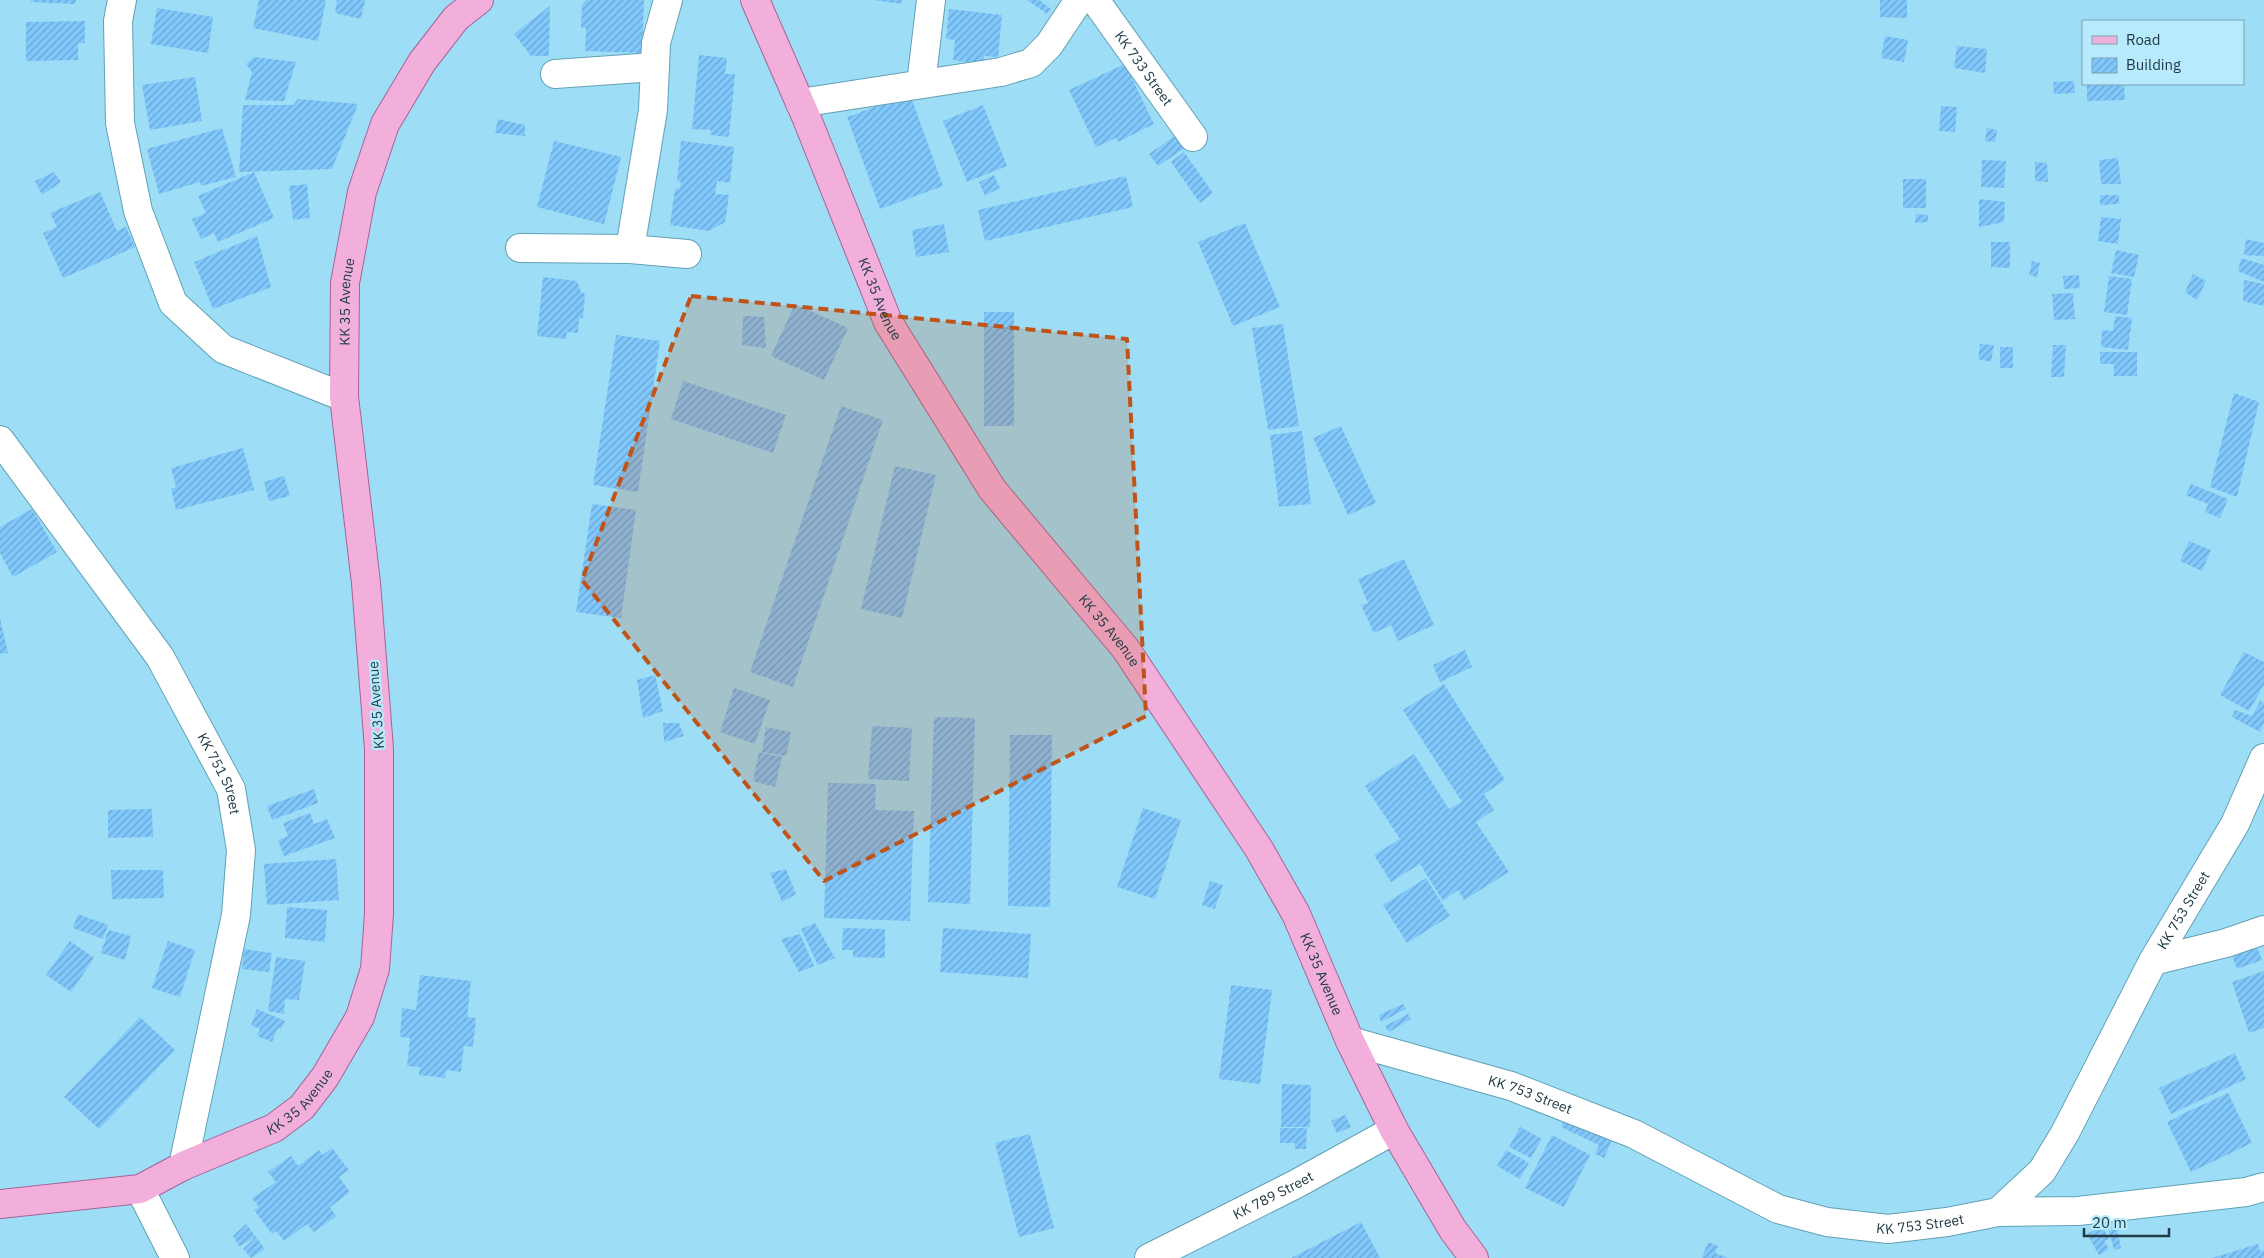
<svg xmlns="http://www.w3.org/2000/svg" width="2264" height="1258" font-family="'IBM Plex Sans',sans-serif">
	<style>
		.building { fill: url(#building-hatch) }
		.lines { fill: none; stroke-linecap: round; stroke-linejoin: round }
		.minor-casing { stroke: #61a1b7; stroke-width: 30 }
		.major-casing { stroke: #a46497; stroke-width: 30 }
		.minor { stroke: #fff; stroke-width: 28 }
		.major { stroke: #f3afdb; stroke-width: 28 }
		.marked { fill: #c05317; fill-opacity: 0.2; stroke: #c05317; stroke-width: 4; stroke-dasharray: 10 6; stroke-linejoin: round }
		.labels { text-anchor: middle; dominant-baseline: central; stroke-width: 4.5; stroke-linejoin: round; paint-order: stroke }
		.street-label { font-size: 14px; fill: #203b45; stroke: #b6eafc }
	</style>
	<defs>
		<pattern id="building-hatch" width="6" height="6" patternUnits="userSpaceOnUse" patternTransform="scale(1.25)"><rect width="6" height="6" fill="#81c8fd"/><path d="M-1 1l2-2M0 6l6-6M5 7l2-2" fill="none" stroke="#69a4cf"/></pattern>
	</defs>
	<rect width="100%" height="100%" fill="#9ddef6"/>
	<path class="building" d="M 31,0 L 76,0 L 75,4 L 31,2 Z
		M 259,0 L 326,0 L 318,41 L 253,28 Z
		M 337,0 L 365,0 L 361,19 L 335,13 Z
		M 586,0 L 644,0 L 642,53 L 585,51 L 586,28 L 581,28 L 582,5 Z
		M 874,0 L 902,0 L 902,4 Z
		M 1027,0 L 1039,0 L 1051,9 L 1047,14 Z
		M 1880,0 L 1907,0 L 1907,18 L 1880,17 Z
		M 550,6 L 549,56 L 531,56 L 514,34 Z
		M 157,8 L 213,17 L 208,53 L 151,44 Z
		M 949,9 L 1002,15 L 998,57 L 984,56 L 983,64 L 953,60 L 955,40 L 946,39 Z
		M 85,21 L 85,43 L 78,43 L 78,60 L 26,61 L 26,22 Z
		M 1885,36 L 1908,40 L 1904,62 L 1881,58 Z
		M 1957,46 L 1987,49 L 1985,73 L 1954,68 Z
		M 699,55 L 727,58 L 725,74 L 735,74 L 729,137 L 710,135 L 711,130 L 692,129 Z
		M 254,57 L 296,62 L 284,101 L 245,100 L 252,72 L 246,64 Z
		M 1125,64 L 1154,124 L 1118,142 L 1116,138 L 1096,147 L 1069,90 Z
		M 195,77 L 202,121 L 150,130 L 142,85 Z
		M 2074,81 L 2075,93 L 2054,94 L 2053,82 Z
		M 2087,84 L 2124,84 L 2125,100 L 2087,101 Z
		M 910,94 L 943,186 L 880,209 L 847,117 Z
		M 298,99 L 358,104 L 332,169 L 239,172 L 243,105 L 293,105 Z
		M 983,105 L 1007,166 L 967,182 L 943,121 Z
		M 1941,106 L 1957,107 L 1955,132 L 1939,131 Z
		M 498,119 L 525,125 L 525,136 L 495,133 Z
		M 222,128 L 236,177 L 201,186 L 200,182 L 159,194 L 147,149 Z
		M 1987,128 L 1997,130 L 1995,142 L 1985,141 Z
		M 1179,133 L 1188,146 L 1158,166 L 1149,154 Z
		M 554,141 L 621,157 L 604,224 L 537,207 Z
		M 681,141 L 734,147 L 730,183 L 717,181 L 715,194 L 729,195 L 725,222 L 709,231 L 670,225 L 675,189 L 680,188 L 681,182 L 677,181 Z
		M 1184,152 L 1213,193 L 1200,203 L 1171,162 Z
		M 2118,158 L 2121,184 L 2101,184 L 2099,160 Z
		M 1982,160 L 2006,161 L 2004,188 L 1981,187 Z
		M 2035,162 L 2047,163 L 2048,182 L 2035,181 Z
		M 54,172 L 61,182 L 42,195 L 35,181 Z
		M 254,172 L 274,218 L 218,242 L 214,233 L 201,239 L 192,219 L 206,213 L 198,196 Z
		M 994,175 L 1000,188 L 985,196 L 979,182 Z
		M 1126,176 L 1133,207 L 985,241 L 978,210 Z
		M 1903,179 L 1926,179 L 1926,208 L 1903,208 Z
		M 307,184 L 310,218 L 293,220 L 289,186 Z
		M 100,192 L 117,231 L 126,227 L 135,247 L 63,278 L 43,233 L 57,227 L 50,213 Z
		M 2100,195 L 2119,195 L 2119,204 L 2100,205 Z
		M 1979,199 L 2005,202 L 2004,222 L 1979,227 Z
		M 1916,214 L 1928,215 L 1928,222 L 1915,223 Z
		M 2101,217 L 2121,219 L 2118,244 L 2098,241 Z
		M 1245,223 L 1280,307 L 1233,326 L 1198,242 Z
		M 944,224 L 949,252 L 916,257 L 912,230 Z
		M 257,236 L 271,287 L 213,309 L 194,262 Z
		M 2246,239 L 2264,243 L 2264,256 L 2244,255 Z
		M 1991,242 L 2010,242 L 2010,268 L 1991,267 Z
		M 2116,250 L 2139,255 L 2134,277 L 2111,273 Z
		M 2241,258 L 2264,265 L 2264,282 L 2238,271 Z
		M 2032,261 L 2040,263 L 2037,277 L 2029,275 Z
		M 2193,274 L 2206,281 L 2197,300 L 2185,292 Z
		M 2079,275 L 2080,288 L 2064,289 L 2063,276 Z
		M 2109,276 L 2132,279 L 2127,315 L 2104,312 Z
		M 543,277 L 577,281 L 581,292 L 585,294 L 583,318 L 579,318 L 578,333 L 567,332 L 566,339 L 537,336 Z
		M 2244,280 L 2264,284 L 2264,306 L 2243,301 Z
		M 2073,293 L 2075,319 L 2054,320 L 2052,294 Z
		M 795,304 L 848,328 L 824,380 L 771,356 Z
		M 984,312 L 1014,312 L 1014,426 L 984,426 Z
		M 743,316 L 764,317 L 766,348 L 742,345 Z
		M 2115,316 L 2132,318 L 2128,350 L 2101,347 L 2102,330 L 2113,331 Z
		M 1283,324 L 1299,426 L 1268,430 L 1252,328 Z
		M 616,335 L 660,341 L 638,492 L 593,485 Z
		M 1980,344 L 1994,345 L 1991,362 L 1978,359 Z
		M 2053,345 L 2066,345 L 2064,377 L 2051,377 Z
		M 2000,347 L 2013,347 L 2013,368 L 2000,368 Z
		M 2100,352 L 2137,352 L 2137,376 L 2114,376 L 2114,364 L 2100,364 Z
		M 683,381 L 786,415 L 773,453 L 671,419 Z
		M 2234,393 L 2259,402 L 2237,497 L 2210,487 Z
		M 841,406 L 883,420 L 793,687 L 750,672 Z
		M 1341,426 L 1376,503 L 1348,515 L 1313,438 Z
		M 1302,431 L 1311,504 L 1279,507 L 1270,435 Z
		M 243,448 L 254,490 L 176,510 L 171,489 L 176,487 L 171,468 Z
		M 895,466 L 936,475 L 902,618 L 861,609 Z
		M 284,476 L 290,496 L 269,501 L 264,482 Z
		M 2191,484 L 2228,499 L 2220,518 L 2205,512 L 2208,504 L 2186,495 Z
		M 592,504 L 636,510 L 621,618 L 576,612 Z
		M 32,509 L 57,552 L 13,577 L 0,553 L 0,527 Z
		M 2189,541 L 2211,550 L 2202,571 L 2180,561 Z
		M 1404,559 L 1434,625 L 1398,641 L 1391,625 L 1374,633 L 1361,605 L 1368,603 L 1358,579 Z
		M 0,618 L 8,653 L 0,654 Z
		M 1465,650 L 1472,667 L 1440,682 L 1433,665 Z
		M 2244,652 L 2264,662 L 2264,685 L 2249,711 L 2220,695 Z
		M 655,675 L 663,711 L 643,718 L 637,680 Z
		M 1444,684 L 1505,780 L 1484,794 L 1494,810 L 1476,822 L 1509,872 L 1464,900 L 1458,890 L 1443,901 L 1420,864 L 1391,882 L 1374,855 L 1400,839 L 1365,786 L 1414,754 L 1449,809 L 1462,802 L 1403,710 Z
		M 734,688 L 770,700 L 755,744 L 720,732 Z
		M 2260,701 L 2264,703 L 2264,723 L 2260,732 L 2232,717 L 2235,710 L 2252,716 Z
		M 934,717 L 975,718 L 970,904 L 928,902 Z
		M 663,723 L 679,723 L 684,736 L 664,742 Z
		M 872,726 L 912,728 L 909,781 L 868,779 Z
		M 766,727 L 791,732 L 786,756 L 762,752 Z
		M 1010,735 L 1052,735 L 1050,907 L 1008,906 Z
		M 759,752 L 782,757 L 775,787 L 753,781 Z
		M 828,783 L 876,784 L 875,810 L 914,811 L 910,921 L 824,918 Z
		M 314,789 L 318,803 L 272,820 L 267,806 Z
		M 1143,808 L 1181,820 L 1155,899 L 1117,887 Z
		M 152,809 L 153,837 L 108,838 L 108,810 Z
		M 310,813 L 314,824 L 327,819 L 335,838 L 284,856 L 278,840 L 288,836 L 283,823 Z
		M 336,859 L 339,900 L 267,905 L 264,864 Z
		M 786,869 L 796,894 L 782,902 L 770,873 Z
		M 111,870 L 163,870 L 164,898 L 112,899 Z
		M 1426,878 L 1450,916 L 1407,943 L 1383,905 Z
		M 1210,881 L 1223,885 L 1215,909 L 1202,905 Z
		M 287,907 L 327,910 L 325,942 L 285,938 Z
		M 78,914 L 108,925 L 103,939 L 73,928 Z
		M 815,923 L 835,958 L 818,965 L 801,929 Z
		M 843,928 L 885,929 L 885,958 L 853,957 L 853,950 L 842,950 Z
		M 943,928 L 1031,934 L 1028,978 L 940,972 Z
		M 108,930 L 131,936 L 125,960 L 101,953 Z
		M 800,934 L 814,966 L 799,972 L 781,939 Z
		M 70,941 L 94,958 L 71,992 L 46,975 Z
		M 168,941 L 195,950 L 180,997 L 152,988 Z
		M 2257,947 L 2262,960 L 2237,969 L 2232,955 Z
		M 244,949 L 272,953 L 269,972 L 242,969 Z
		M 276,957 L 305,961 L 299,1000 L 285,999 L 284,1014 L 268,1011 Z
		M 2264,971 L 2264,1028 L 2249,1033 L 2232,982 Z
		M 420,975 L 471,981 L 467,1017 L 476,1018 L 473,1047 L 464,1046 L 461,1072 L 446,1070 L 445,1078 L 419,1075 L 420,1067 L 407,1066 L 410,1038 L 400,1037 L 402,1008 L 416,1010 Z
		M 1231,985 L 1272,990 L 1260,1084 L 1219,1079 Z
		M 1403,1004 L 1406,1009 L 1381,1022 L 1379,1015 Z
		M 257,1009 L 285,1021 L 281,1029 L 278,1028 L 272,1042 L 257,1036 L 260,1029 L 251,1025 Z
		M 1408,1014 L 1411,1019 L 1389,1032 L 1385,1026 Z
		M 140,1017 L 175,1050 L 99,1129 L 64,1097 Z
		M 2235,1053 L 2246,1079 L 2171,1114 L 2159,1088 Z
		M 1282,1084 L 1311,1085 L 1310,1127 L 1281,1127 Z
		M 2228,1093 L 2252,1143 L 2191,1172 L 2167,1122 L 2178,1117 L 2181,1125 L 2178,1116 Z
		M 1345,1115 L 1351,1127 L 1337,1133 L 1331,1121 Z
		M 1565,1116 L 1613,1138 L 1604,1158 L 1595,1154 L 1599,1145 L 1561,1127 Z
		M 1520,1127 L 1542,1139 L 1531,1158 L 1509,1147 Z
		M 1280,1128 L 1307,1128 L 1306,1149 L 1295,1149 L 1295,1143 L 1280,1143 Z
		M 1030,1134 L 1054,1228 L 1019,1237 L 995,1143 Z
		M 1552,1135 L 1590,1155 L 1564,1207 L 1525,1188 Z
		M 332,1148 L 349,1170 L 339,1177 L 350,1192 L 330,1207 L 336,1216 L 314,1232 L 307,1224 L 284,1241 L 276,1231 L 272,1234 L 254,1210 L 259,1207 L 252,1198 L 276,1182 L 268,1172 L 291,1156 L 298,1166 L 319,1150 L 322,1155 Z
		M 1506,1150 L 1529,1163 L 1520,1179 L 1497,1166 Z
		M 1361,1222 L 1380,1258 L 1291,1258 Z
		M 246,1224 L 256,1237 L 265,1249 L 251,1258 L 243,1249 L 256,1237 L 239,1246 L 233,1236 Z
		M 2102,1226 L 2109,1239 L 2104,1241 L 2109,1249 L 2099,1255 L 2087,1234 Z
		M 2117,1229 L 2121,1248 L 2114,1250 L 2109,1231 Z
		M 1708,1242 L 1718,1246 L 1715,1253 L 1728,1258 L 1702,1258 Z
		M 2258,1244 L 2260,1251 L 2264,1250 L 2264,1258 L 2212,1258 Z"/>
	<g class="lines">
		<g class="minor-casing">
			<g id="minor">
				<path d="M 122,0 L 118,21 L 120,123 L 138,211 L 173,303 L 223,349 L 344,397"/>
				<path id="s1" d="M 1095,0 L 1193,137"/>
				<path d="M 555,74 L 655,67"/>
				<path d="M 921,84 L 931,0"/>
				<path d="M 800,103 L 1001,72 L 1031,63 L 1049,45 L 1079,0"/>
				<path d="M 520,248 L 630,249 L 653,110 L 656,43 L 668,0"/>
				<path d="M 630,249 L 687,254"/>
				<path id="s2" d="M 0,440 L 160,657 L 231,789 L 241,850 L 236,915 L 183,1166"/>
				<path d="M 2153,961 L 2226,943 L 2264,930"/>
				<path id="s3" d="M 1350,1041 L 1511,1086 L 1634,1134 L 1778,1209 L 1827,1222 L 1888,1229 L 1947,1222 L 1998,1212 L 2042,1171 L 2065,1133 L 2153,961 L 2235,824 L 2264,758"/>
				<path d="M 140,1189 L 175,1258"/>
				<path d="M 1998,1212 L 2078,1211 L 2246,1192 L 2264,1187"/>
				<path id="s4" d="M 1149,1258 L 1296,1184 L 1394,1130"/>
			</g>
		</g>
		<g class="major-casing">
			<g id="major">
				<path id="s5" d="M 755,0 L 807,119 L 888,322 L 992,489 L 1125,648 L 1259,849 L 1296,914 L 1350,1041 L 1394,1130 L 1453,1230 L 1474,1258"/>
				<path id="s6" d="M 0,1204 L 140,1189 L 183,1166 L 274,1128 L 302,1107 L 325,1077 L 360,1017 L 375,969 L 379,914 L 379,749 L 366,583 L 344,397 L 345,283 L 362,192 L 385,124 L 422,62 L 456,18 L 479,0"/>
			</g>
		</g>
		<use href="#minor" class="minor"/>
		<use href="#major" class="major"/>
	</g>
	<path class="marked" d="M 691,296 L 1127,339 L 1146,716 L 824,881 L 582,580 Z"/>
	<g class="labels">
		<g class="street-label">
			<text stroke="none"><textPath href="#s1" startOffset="84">KK 733 Street</textPath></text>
			<text stroke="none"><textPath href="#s5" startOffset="324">KK 35 Avenue</textPath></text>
			<text stroke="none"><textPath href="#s6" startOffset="1150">KK 35 Avenue</textPath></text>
			<text stroke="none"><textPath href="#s5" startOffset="729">KK 35 Avenue</textPath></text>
			<text transform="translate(376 705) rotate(-94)">KK 35 Avenue</text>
			<text stroke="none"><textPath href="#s2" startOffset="401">KK 751 Street</textPath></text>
			<text stroke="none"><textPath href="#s3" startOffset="1042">KK 753 Street</textPath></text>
			<text stroke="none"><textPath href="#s5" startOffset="1134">KK 35 Avenue</textPath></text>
			<text stroke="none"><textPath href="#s3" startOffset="188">KK 753 Street</textPath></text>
			<text stroke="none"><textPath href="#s6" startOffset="325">KK 35 Avenue</textPath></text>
			<text stroke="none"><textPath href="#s4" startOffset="139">KK 789 Street</textPath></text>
			<text stroke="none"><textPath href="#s3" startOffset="606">KK 753 Street</textPath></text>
		</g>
	</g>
	<rect x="2082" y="20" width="162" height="65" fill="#b6eafc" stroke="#7aa4b3"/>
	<rect x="2092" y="36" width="25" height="8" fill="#f3afdb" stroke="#7aa4b3"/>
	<text x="2126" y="45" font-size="15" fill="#203b45">Road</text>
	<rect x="2092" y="58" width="25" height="15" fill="url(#building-hatch)" stroke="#7aa4b3"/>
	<text x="2126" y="70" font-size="15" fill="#203b45">Building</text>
	<path d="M2084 1228v8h85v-8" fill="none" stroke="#203b45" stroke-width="2.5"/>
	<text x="2092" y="1228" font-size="15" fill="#203b45" stroke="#b6eafc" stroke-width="4" paint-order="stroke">20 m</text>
</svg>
